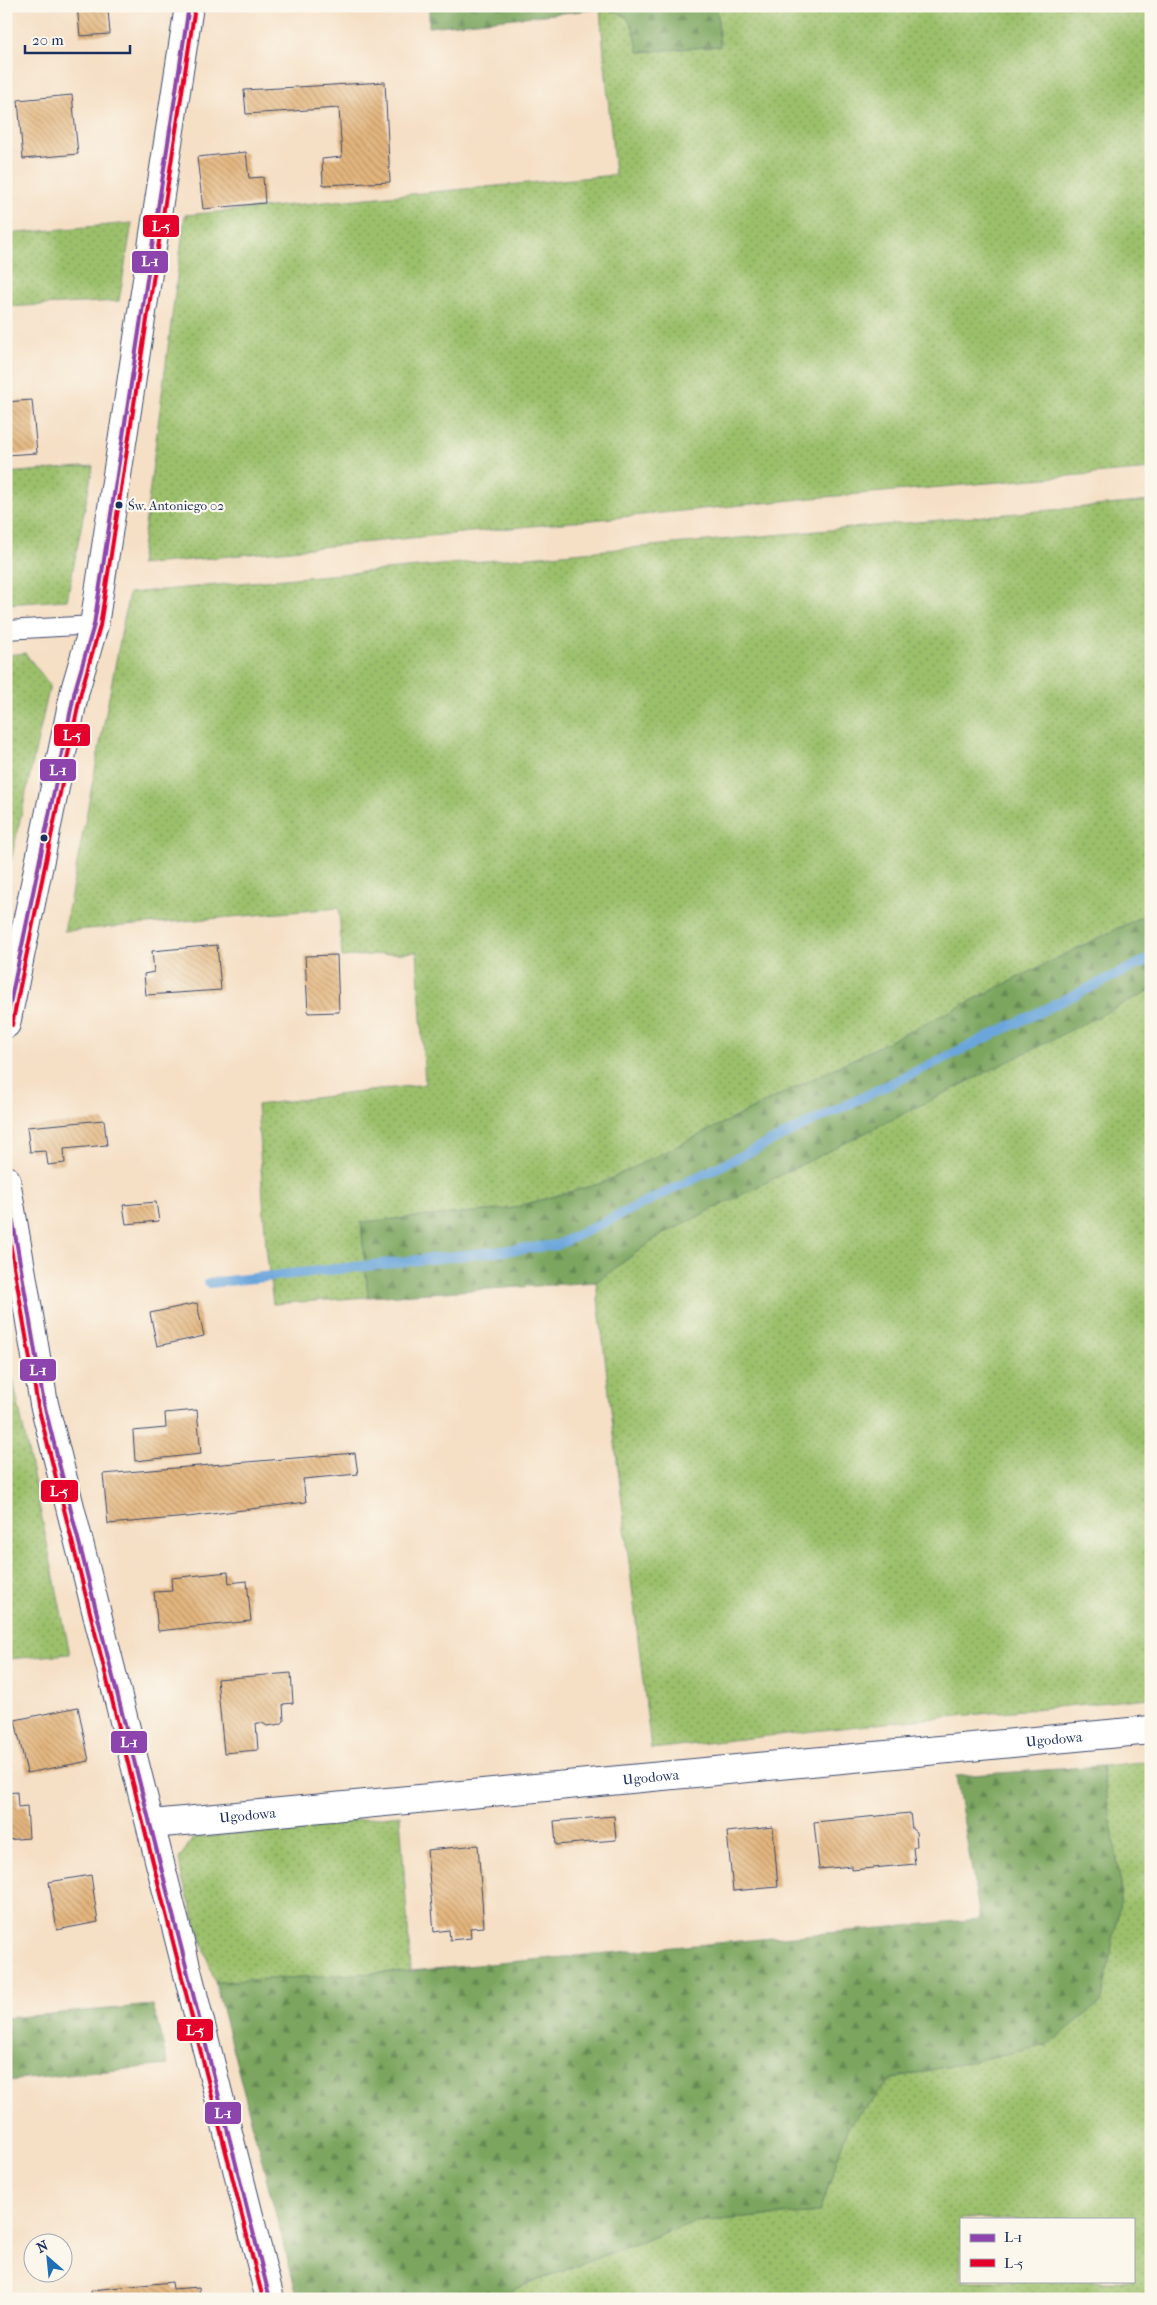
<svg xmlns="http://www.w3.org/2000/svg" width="1157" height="2305" font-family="'IM FELL French Canon',serif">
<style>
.green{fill:url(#green-dots);stroke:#5b7864;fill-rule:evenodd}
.forest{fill:url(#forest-firs);stroke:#4c6a5e}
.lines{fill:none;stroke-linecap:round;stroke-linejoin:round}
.stream{stroke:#6aa6db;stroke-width:10}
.building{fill:url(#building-back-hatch)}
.lane-casing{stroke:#3c496d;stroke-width:20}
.street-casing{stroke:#3c496d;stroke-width:30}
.secondary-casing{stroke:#3c496d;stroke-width:30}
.lane{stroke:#fff;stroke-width:18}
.street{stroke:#fff;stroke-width:28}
.secondary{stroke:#fff;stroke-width:28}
.bus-1-casing{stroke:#fbf7ec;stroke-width:8}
.bus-2-casing{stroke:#fbf7ec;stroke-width:8}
.bus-1{stroke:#8e44ad;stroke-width:4}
.bus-2{stroke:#e4002b;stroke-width:4}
.bus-dot{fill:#1b2f5e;stroke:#fbf7ec;stroke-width:2}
.labels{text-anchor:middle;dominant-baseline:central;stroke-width:4.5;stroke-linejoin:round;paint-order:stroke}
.bus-label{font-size:13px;fill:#1b2f5e;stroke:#fbf7ec;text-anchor:start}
.street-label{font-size:14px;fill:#1b2f5e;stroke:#fbf7ec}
.line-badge{stroke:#fbf7ec;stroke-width:2}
.badge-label{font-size:14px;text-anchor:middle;font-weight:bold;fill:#fff}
</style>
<defs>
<pattern id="green-dots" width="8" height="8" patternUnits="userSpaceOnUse" patternTransform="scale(1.25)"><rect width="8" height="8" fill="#9bc06b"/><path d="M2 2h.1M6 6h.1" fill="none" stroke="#7e9c5b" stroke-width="1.8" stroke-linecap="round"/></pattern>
<pattern id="forest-firs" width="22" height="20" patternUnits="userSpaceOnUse" patternTransform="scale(1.25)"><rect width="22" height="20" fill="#7ca65f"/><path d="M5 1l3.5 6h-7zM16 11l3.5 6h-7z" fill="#658852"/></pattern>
<pattern id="building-back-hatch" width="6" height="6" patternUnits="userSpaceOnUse" patternTransform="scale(1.25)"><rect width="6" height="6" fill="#e4b67e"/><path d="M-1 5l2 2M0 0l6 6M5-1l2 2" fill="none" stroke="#b8946a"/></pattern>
</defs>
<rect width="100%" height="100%" fill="#fbf7ec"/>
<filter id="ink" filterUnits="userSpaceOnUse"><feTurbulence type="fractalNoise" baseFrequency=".02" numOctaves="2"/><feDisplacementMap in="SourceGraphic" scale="10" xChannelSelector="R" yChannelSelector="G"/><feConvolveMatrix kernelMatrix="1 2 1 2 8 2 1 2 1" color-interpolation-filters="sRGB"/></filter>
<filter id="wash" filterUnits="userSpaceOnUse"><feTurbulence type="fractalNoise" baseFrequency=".0096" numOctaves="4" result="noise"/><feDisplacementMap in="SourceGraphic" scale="20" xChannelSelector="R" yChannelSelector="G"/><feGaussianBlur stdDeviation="1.12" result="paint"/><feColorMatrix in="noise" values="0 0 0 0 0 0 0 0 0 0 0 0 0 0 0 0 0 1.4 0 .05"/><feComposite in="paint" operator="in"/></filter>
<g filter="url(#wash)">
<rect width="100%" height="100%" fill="#f5dfc5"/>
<g class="green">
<path d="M717 6H1151V469L813 498 140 565 185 215 615 175 600 9C634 13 632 24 639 52L720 46Z"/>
<path d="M132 223 119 301 6 307V234Z"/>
<path d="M93 466 67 600 6 604V473Z"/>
<path d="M1151 501V912L602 1183 509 1209 361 1222 368 1297 273 1304 266 1247 257 1105 425 1084 417 952 342 957 339 908 64 931 129 593Z"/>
<path d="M25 653 50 685 6 883V655Z"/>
<path d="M1151 989V1698L895 1722 651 1749 596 1282 659 1236Z"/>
<path d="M6 1345 70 1654 6 1659Z"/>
<path d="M1151 1761V2299H488L694 2222 820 2212 848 2126 893 2078 1048 2045 1122 1892 1102 1766ZM961 2219H1133V2281H961Z"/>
<path d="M400 1815 411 1971 215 1982 182 1879 179 1859 193 1838Z"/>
</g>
<g class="forest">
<path d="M429 6H717L720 46 638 52C634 24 631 12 600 9L429 27Z"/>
<path d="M1151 912V990L659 1236 596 1282 368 1297 361 1222 509 1209 602 1183Z"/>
<path d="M1102 1766 1122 1892 1102 2001 1048 2045 893 2078 848 2126 820 2212 694 2222 488 2299H298L215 1982 411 1971 980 1919 956 1776Z"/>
<path d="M153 2005 168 2065 6 2081V2018Z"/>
</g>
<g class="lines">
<path class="stream" d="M209 1283 557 1245 1151 958"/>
</g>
<g id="blocks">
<g class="building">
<path d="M77 6H121V9L108 10 110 34 80 36Z"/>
<path d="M385 82 390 182 323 185 322 159 342 157 339 108 246 114 244 90Z"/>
<path d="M72 95 78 154 23 159 18 100Z"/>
<path d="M246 152 249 178 263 177 265 203 203 209 197 157Z"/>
<path d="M32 400 37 453 6 455V402Z"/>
<path d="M217 945 221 990 146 995 144 974 154 972 152 951Z"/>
<path d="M337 955 339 1012 308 1013 305 956Z"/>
<path d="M104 1120 107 1145 64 1149 65 1163 48 1165 46 1151 30 1152 27 1127Z"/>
<path d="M156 1202 159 1221 126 1224 123 1205Z"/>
<path d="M197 1303 204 1336 157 1346 150 1313Z"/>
<path d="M197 1410 201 1454 135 1461 133 1431 166 1428 165 1413Z"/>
<path d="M355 1453 358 1474 303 1479 306 1502 188 1517 108 1524 103 1474Z"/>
<path d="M228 1572 229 1583 247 1581 251 1621 158 1631 154 1592 172 1591 171 1578Z"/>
<path d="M291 1673 293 1703 283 1704 284 1721 281 1724 267 1726 263 1723H256L258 1750 224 1753 217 1679Z"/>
<path d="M78 1707 89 1761 27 1773 15 1720Z"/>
<path d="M17 1792 18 1807 27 1806 29 1838 6 1840V1793Z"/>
<path d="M910 1813 912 1829 916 1832 917 1846 913 1848 915 1864 852 1870V1866L819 1869 814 1822Z"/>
<path d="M614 1816 616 1840 556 1845 554 1821Z"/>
<path d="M773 1827 778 1887 733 1891 727 1832Z"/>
<path d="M478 1845 484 1927 470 1928 471 1938 450 1940 449 1930 434 1932 427 1850Z"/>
<path d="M91 1875 98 1922 57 1930 49 1882Z"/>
<path d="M172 2282 173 2289 199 2287 200 2299H92L91 2290Z"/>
</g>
</g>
</g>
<g filter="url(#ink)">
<use href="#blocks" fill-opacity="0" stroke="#3c496d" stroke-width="1"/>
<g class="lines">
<g class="lane-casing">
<path id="lane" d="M6 630 94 625"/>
</g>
<g class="street-casing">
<g id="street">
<path id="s1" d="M152 1824 1151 1730"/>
</g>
</g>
<g class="secondary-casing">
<g id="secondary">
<path d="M6 1024 75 690 94 625 189 6"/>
<path d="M6 1180 44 1404 270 2299"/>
</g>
</g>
<use href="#lane" class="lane"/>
<use href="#street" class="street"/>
<use href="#secondary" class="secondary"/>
<g class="bus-1-casing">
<g id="bus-1">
<path d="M6 1023 75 690 94 625 189 6"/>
<path d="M6 1181 44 1404 270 2299"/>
</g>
</g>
<g class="bus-2-casing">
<g id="bus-2">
<path d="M12 1025 81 692 100 626 195 7"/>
<path d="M6 1219 38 1406 263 2299"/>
</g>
</g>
<use href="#bus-1" class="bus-1"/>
<use href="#bus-2" class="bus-2"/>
</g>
</g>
<g class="bus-dot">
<circle cx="119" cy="505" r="4.5"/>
<circle cx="44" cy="838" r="4.5"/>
</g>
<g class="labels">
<g class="bus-label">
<text x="128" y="505">Św. Antoniego 02</text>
</g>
<g class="street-label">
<text stroke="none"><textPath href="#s1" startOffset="906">Ugodowa</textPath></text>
<text stroke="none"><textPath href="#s1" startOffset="501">Ugodowa</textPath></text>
<text stroke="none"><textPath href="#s1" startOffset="96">Ugodowa</textPath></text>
</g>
</g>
<g class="line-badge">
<rect x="142" y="214" width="38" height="24" rx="5" fill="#e4002b"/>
<rect x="131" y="250" width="38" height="24" rx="5" fill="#8e44ad"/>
<rect x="53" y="723" width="38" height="24" rx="5" fill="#e4002b"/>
<rect x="39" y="758" width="38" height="24" rx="5" fill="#8e44ad"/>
<rect x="19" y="1358" width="38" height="24" rx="5" fill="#8e44ad"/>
<rect x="40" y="1479" width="39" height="24" rx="5" fill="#e4002b"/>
<rect x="110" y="1730" width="38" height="24" rx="5" fill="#8e44ad"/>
<rect x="176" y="2018" width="38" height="24" rx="5" fill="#e4002b"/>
<rect x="204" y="2101" width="38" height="24" rx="5" fill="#8e44ad"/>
</g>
<g class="badge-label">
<text x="161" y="231">L-5</text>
<text x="150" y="266">L-1</text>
<text x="72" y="740">L-5</text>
<text x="58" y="775">L-1</text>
<text x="38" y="1375">L-1</text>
<text x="59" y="1496">L-5</text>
<text x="129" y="1747">L-1</text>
<text x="195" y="2035">L-5</text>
<text x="223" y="2118">L-1</text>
</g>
<rect width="1157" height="2305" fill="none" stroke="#fbf7ec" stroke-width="25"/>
<rect x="960" y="2218" width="175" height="65" fill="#fbf7ec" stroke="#a1a7b3"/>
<rect x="970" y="2234" width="25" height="8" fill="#8e44ad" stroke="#a1a7b3"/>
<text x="1004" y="2242" font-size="15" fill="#1b2f5e">L-1</text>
<rect x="970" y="2259" width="25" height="8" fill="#e4002b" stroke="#a1a7b3"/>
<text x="1004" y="2268" font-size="15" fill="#1b2f5e">L-5</text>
<g transform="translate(48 2258) rotate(333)"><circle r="24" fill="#fbf7ec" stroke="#a1a7b3"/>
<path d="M0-4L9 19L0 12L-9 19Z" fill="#1f6fb2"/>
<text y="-8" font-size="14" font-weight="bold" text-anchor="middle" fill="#1b2f5e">N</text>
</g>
<path d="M25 45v8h105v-8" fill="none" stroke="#1b2f5e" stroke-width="2.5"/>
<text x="32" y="45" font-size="15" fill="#1b2f5e" stroke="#fbf7ec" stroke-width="4" paint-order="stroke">20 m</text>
</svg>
